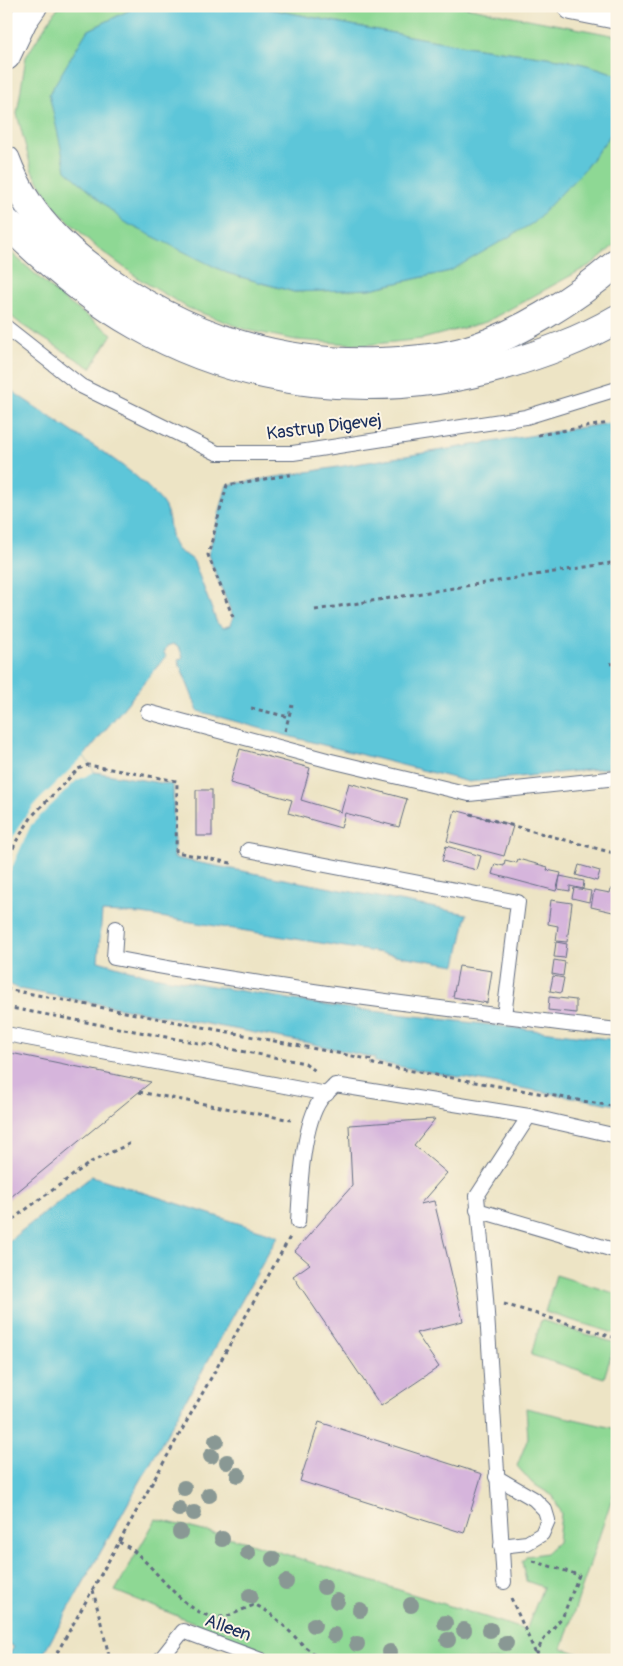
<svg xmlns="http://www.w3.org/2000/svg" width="623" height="1666" font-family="Pangolin,sans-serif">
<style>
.green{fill:#8ed894;stroke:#548479}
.water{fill:#5dc6d9;stroke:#3c7a9c}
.pier{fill:#ede4c5}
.building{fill:#d6b5dc}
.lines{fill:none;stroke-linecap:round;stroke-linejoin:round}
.lane-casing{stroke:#646e82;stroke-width:16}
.highway-casing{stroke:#646e82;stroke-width:30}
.path{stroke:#646e82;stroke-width:3;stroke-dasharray:4 4;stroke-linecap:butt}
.lane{stroke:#fff;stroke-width:14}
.highway{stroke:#fff;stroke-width:28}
.tree{fill:#899894}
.labels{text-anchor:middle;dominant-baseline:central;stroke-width:4;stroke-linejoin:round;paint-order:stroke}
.street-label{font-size:18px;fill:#1b2f5e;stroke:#fcf5e5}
</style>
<rect width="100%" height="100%" fill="#fcf5e5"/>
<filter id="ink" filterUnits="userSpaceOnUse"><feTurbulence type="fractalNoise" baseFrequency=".02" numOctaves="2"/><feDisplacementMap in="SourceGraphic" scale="10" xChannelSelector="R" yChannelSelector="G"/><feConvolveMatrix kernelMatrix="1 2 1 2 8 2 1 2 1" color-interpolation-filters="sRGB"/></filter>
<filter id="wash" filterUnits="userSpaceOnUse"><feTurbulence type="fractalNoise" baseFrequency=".0096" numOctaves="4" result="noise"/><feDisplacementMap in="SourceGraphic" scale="20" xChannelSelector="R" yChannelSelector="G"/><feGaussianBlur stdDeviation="1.12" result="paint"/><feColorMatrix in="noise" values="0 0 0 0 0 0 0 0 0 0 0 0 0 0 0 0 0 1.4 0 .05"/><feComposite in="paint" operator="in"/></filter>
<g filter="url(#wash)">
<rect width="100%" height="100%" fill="#ede4c5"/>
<g class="green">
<path d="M61 6H138L87 31 227 273 294 292 370 289 450 271 583 171 617 126V243L592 264 486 322 422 339 366 345 296 340 247 330 188 308 141 280 95 246 57 210 32 171 17 114 26 57 55 11Z"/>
<path d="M239 6H460L617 36V75C571 56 520 55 472 47 404 36 337 22 270 9Z"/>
<path d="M6 248 62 298 112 334 91 368 22 325 6 312Z"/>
<path d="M556 1275 617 1294V1334L545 1312Z"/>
<path d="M541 1320 615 1343 604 1378 531 1355Z"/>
<path d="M526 1408 617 1429V1483L562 1648 596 1660H288L115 1591 156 1519 247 1542 526 1630 543 1587 526 1581 522 1562 527 1556 546 1553 558 1542 561 1514 553 1496 532 1483 517 1466 528 1438Z"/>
</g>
<g class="water">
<path d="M138 6H239L270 9C337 22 404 36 472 47 520 55 571 56 617 75V126L583 171 533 223 450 271 370 289 294 292 227 273 124 222 66 170 49 94 87 31Z"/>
<path d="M6 387C32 405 58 422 83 439 111 457 140 476 161 501 173 515 167 536 176 548 181 555 190 555 194 562L217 623 223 628 231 625 233 617 208 555 227 485 609 423 615 468H617V767L469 782 284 735 198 711 178 660 183 657 179 647 173 644 167 646 164 653 166 656 84 756 94 772 173 785 174 858 467 914 456 965 142 914 102 912 98 961 147 975 330 1006 617 1040V1105L374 1062 375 1058 304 1042 19 989 6 983Z"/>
<path d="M92 1176 278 1236 40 1660H16L8 1656 14 1647 6 1642V1243Z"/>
</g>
<path class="pier" d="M84 756 94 772 76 781 31 825 6 881V850L20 824 37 802Z"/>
<g id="blocks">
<g class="building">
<path d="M240 749 310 768 301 800 341 812 349 783 407 799 399 827 345 813 341 828 288 813 292 800 230 783Z"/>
<rect x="196" y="790" width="16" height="46"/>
<path d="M455 810 513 826 504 856 447 841Z"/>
<path d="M446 846 481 856 477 870 442 861Z"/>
<path d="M518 859 548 867 547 870 561 873 556 891 492 874 495 864 504 866 505 860 517 863Z"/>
<path d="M579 865 600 871 597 881 576 875Z"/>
<path d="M560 876 584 881 583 889 570 886V891L558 889Z"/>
<path d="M574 888 591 891 589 902 572 898Z"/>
<path d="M611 889 617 890V913L591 907 594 890 610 893Z"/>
<path d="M551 900 572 903 567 942 556 941 558 926 548 924Z"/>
<path d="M556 942 567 944 565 958 554 957Z"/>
<path d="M554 960 565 962 563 976 552 974Z"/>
<path d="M459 966 492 971 487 1003 453 997Z"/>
<path d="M553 976 564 978 561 993 550 991Z"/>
<path d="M549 997 576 1000V1013L548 1010Z"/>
<path d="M6 1052 151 1082 6 1201Z"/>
<path d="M435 1119 414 1145 447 1173 420 1204 434 1201 463 1321 416 1333 439 1367 381 1406 293 1276 310 1264 295 1251 352 1186 349 1125Z"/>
<path d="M319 1422 482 1474 464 1533 300 1481Z"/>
</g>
</g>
</g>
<g filter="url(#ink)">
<use href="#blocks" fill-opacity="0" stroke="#646e82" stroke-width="1"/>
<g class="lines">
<g class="lane-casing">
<g id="lane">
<path d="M6 327 81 386 217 453H293L526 417 617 389"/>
<path d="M148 712 327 760 469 794 617 778"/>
<path d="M248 850 518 902 504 1016"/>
<path d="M116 928 114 958C280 990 449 1009 617 1030"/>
<path d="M6 1034 327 1094"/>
<path d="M477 1210 617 1251"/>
<path d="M298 1222C300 1190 302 1125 321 1099 325 1094 331 1090 335 1085L529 1116 617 1136"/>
<path d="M496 1477 534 1499 545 1510 548 1520 542 1534 527 1543 501 1546"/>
<path d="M504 1582 486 1298 477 1196 529 1116"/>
<path d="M160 1660 183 1631 261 1660"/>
</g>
</g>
<g class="highway-casing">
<g id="highway">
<path d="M572 6 617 15"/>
<path d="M6 56 23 20 33 6"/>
<path d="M6 160C26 214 63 249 109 281 191 337 279 366 379 362 406 361 434 359 461 352 516 337 574 300 617 263"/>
<path d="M6 222C45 261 88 298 136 325 247 388 380 401 502 366 541 354 582 340 617 319"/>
</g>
</g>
<g class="path">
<path d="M538 435 609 423"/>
<path d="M315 610 617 562"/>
<path d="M233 617 208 555 227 485 295 474"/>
<path d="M610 664 617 663"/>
<path d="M251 708 289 717"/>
<path d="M285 731 292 705"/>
<path d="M470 814 617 854"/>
<path d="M6 863 17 840 33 815 78 769 88 765 177 781 176 852 231 863 234 860"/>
<path d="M6 989 373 1060V1064L617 1107"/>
<path d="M6 1007 305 1063 317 1072"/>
<path d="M139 1092 291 1120"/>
<path d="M6 1224 91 1162 133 1142"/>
<path d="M504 1304 616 1338"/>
<path d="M119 1542C124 1545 131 1548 135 1552 156 1569 187 1616 216 1617 231 1618 242 1608 256 1605 283 1618 297 1645 323 1660"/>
<path d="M533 1561 579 1575 563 1616 541 1643 537 1654 540 1660"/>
<path d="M93 1590 110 1660"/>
<path d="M511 1598 536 1654"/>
<path d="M53 1660 290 1237"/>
</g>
<use href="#lane" class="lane"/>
<use href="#highway" class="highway"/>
</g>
<g class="tree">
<circle cx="216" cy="1441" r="8"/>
<circle cx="211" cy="1456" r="8"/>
<circle cx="227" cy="1462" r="8"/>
<circle cx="238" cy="1475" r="8"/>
<circle cx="184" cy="1488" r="8"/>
<circle cx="209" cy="1495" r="8"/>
<circle cx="179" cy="1509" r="8"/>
<circle cx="194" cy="1513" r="8"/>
<circle cx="180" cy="1532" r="8"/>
<circle cx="222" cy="1539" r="8"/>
<circle cx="248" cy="1553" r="8"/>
<circle cx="273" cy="1559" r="8"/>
<circle cx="286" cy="1582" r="8"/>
<circle cx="324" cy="1587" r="8"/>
<circle cx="250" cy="1596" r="8"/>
<circle cx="337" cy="1601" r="8"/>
<circle cx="411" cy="1605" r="8"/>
<circle cx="360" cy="1610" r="8"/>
<circle cx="445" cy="1623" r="8"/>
<circle cx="314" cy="1625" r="8"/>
<circle cx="464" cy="1630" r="8"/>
<circle cx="490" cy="1630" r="8"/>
<circle cx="334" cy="1635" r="8"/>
<circle cx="448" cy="1640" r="8"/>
<circle cx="506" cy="1643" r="8"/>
<circle cx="357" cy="1644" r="8"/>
<circle cx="390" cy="1652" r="8"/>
</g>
</g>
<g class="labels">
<g class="street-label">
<text transform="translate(324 427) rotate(-7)">Kastrup Digevej</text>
<text transform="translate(228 1628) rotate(20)">Alleen</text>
</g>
</g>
<rect width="623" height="1666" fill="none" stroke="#fcf5e5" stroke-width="25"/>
</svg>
